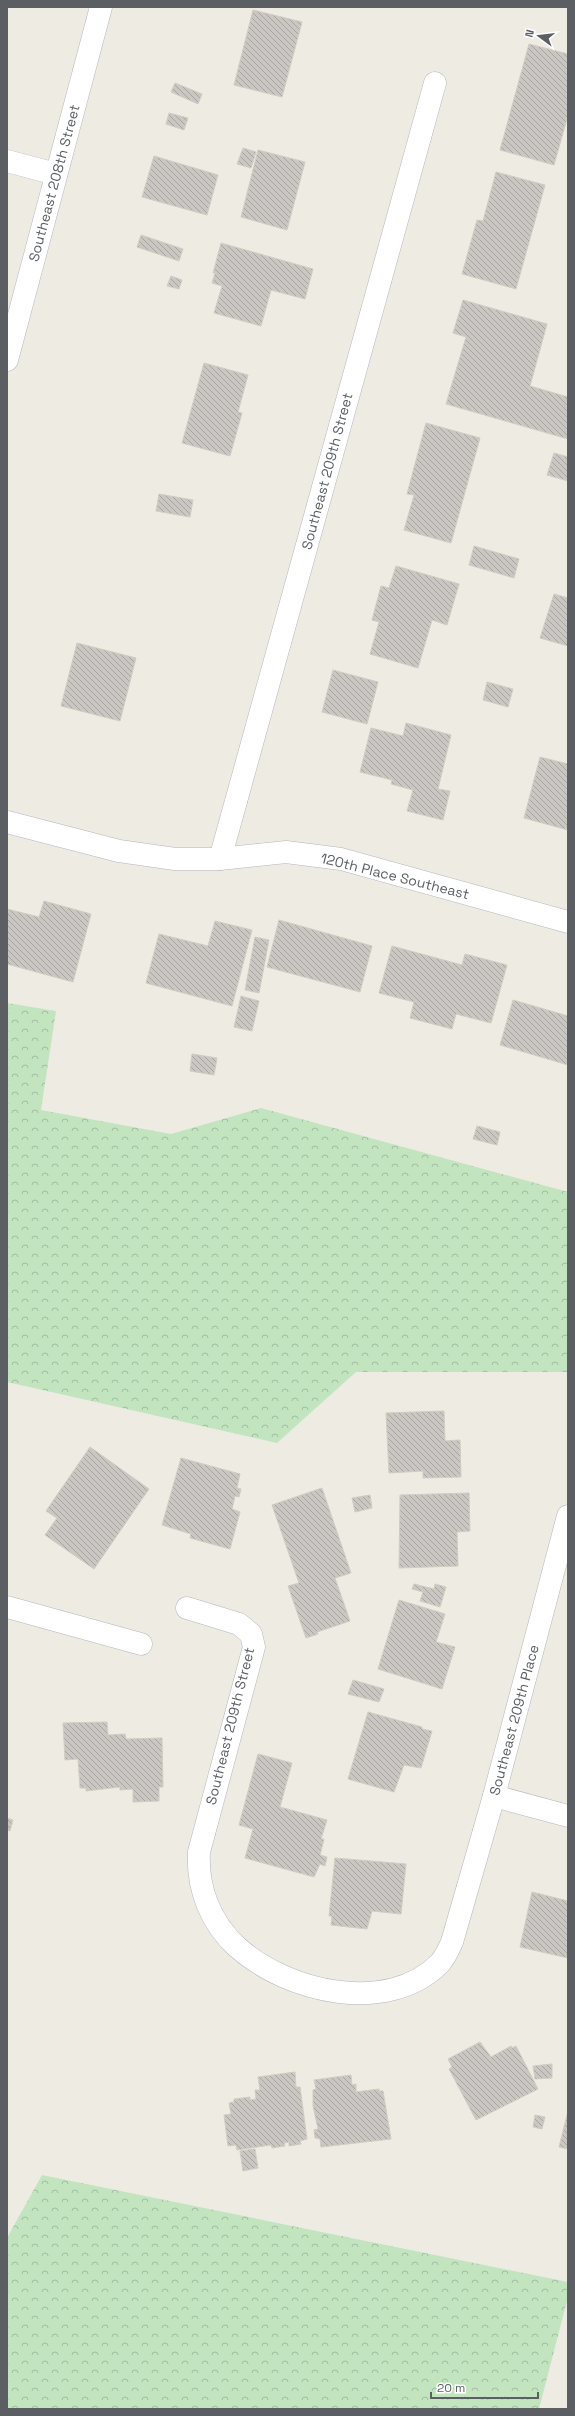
<svg xmlns="http://www.w3.org/2000/svg" width="575" height="2416" font-family="'Space Grotesk',sans-serif">
<style>
.forest{fill:url(#forest-crowns)}
.building{fill:url(#building-back-hatch);stroke:#d2ccc1}
.lines{fill:none;stroke-linecap:round;stroke-linejoin:round}
.street-casing{stroke:#b4b6ba;stroke-width:23}
.secondary-casing{stroke:#b4b8bd;stroke-width:23}
.street{stroke:#fff;stroke-width:22}
.secondary{stroke:#fff;stroke-width:22}
.labels{text-anchor:middle;dominant-baseline:central;stroke-width:4;stroke-linejoin:round;paint-order:stroke}
.street-label{font-size:14px;fill:#5b5f63;stroke:#fff}
</style>
<defs>
<pattern id="forest-crowns" width="20" height="18" patternUnits="userSpaceOnUse"><rect width="20" height="18" fill="#c2e5c0"/><path d="M2 6a3 3 0 1 1 6 0M12 15a3 3 0 1 1 6 0" fill="none" stroke="#a1bda0"/></pattern>
<pattern id="building-back-hatch" width="6" height="6" patternUnits="userSpaceOnUse"><rect width="6" height="6" fill="#cac7c2"/><path d="M-1 5l2 2M0 0l6 6M5-1l2 2" fill="none" stroke="#a7a5a1"/></pattern>
</defs>
<rect width="100%" height="100%" fill="#eeebe3"/>
<g class="forest">
<path d="M7 1003 56 1011 41 1110 171 1134 261 1108 568 1192V1372H356L277 1443 7 1382Z"/>
<path d="M42 2175 568 2282V2297L539 2409H7V2238Z"/>
</g>
<g class="building">
<path d="M253 10 302 22 282 97 234 85Z"/>
<path d="M529 44 568 54V115L554 165 500 150Z"/>
<path d="M175 83 202 94 198 104 171 92Z"/>
<path d="M169 113 188 118 184 130 166 124Z"/>
<path d="M243 148 256 152 251 168 237 164Z"/>
<path d="M258 150 305 162 287 230 241 217Z"/>
<path d="M154 156 218 175 207 215 142 197Z"/>
<path d="M496 172 545 185 516 289 462 274 477 220 483 221Z"/>
<path d="M141 235 183 249 179 261 137 247Z"/>
<path d="M221 243 313 269 305 299 271 290 261 326 214 313 222 286 212 283 215 273H213Z"/>
<path d="M171 276 182 280 179 289 167 286Z"/>
<path d="M463 300 547 324 530 386 568 397V439L446 404 466 337 453 333Z"/>
<path d="M204 363 248 375 238 412 242 413 230 456 182 443Z"/>
<path d="M426 423 480 438 451 543 404 530 414 495 407 494Z"/>
<path d="M554 453 568 457V481L547 475Z"/>
<path d="M159 494 193 500 190 517 156 511Z"/>
<path d="M474 546 519 559 514 578 469 565Z"/>
<path d="M396 566 459 584 447 625 432 620 418 668 370 654 379 622 372 620 381 586 389 588Z"/>
<path d="M554 594 568 598V646L540 638Z"/>
<path d="M77 643 136 658 120 721 61 706Z"/>
<path d="M333 670 378 682 367 724 322 712Z"/>
<path d="M487 682 513 689 508 707 483 700Z"/>
<path d="M406 723 451 735 438 789 450 791 443 820 407 811 413 790 391 784 392 780 360 772 371 728 403 736Z"/>
<path d="M540 757 568 764V830L524 818Z"/>
<path d="M44 901 91 914 73 982 7 964V909L39 917Z"/>
<path d="M279 920 372 946 360 992 267 967Z"/>
<path d="M215 921 252 930 232 1006 146 983 159 934 208 946Z"/>
<path d="M255 937 269 940 259 993 245 990Z"/>
<path d="M392 946 462 965 465 954 507 965 491 1023 456 1014 452 1029 410 1018 414 1002 379 993Z"/>
<path d="M241 996 259 1001 252 1031 234 1027Z"/>
<path d="M513 1000 568 1016V1065L500 1045Z"/>
<path d="M192 1054 217 1058 214 1075 190 1071Z"/>
<path d="M477 1126 500 1132 497 1145 473 1139Z"/>
<path d="M444 1411 445 1441 460 1440 461 1477 423 1478V1471L389 1473 386 1413Z"/>
<path d="M90 1447 149 1489 94 1569 45 1535 57 1518 46 1511Z"/>
<path d="M181 1458 240 1474 237 1488 241 1489 239 1497 235 1496 232 1509 240 1512 230 1549 190 1538 191 1534 162 1525Z"/>
<path d="M322 1488 351 1573 335 1578 350 1621 317 1632 318 1634 306 1638 288 1586 299 1583 272 1505Z"/>
<path d="M469 1493 470 1531 457 1532 458 1566 399 1568 400 1495Z"/>
<path d="M370 1495 372 1508 355 1512 352 1498Z"/>
<path d="M414 1584 434 1589 435 1584 446 1587 440 1607 420 1601 423 1592 412 1589Z"/>
<path d="M399 1600 445 1614 436 1642 455 1647 442 1689 378 1669Z"/>
<path d="M353 1680 384 1689 379 1702 348 1694Z"/>
<path d="M368 1712 422 1727V1729L432 1731 421 1768 404 1765 394 1792 348 1779Z"/>
<path d="M107 1722 108 1735 125 1734 126 1739 162 1738 163 1787H159V1801L133 1802V1789L120 1790V1787L86 1791V1788H80L78 1759 65 1760 63 1723Z"/>
<path d="M258 1754 292 1763 280 1807 327 1820 321 1839H324L320 1855 327 1857 325 1866 320 1864 314 1877 245 1858 253 1829 239 1825Z"/>
<path d="M7 1818 13 1820 10 1831 7 1830Z"/>
<path d="M335 1858 406 1864 401 1914 372 1911 367 1929 331 1925 332 1916H329Z"/>
<path d="M532 1892 568 1901V1958L520 1947Z"/>
<path d="M480 2042 491 2057 511 2046 512 2048 516 2046 538 2089 476 2120 449 2069 452 2067 448 2059Z"/>
<path d="M552 2064V2078L535 2079 533 2066Z"/>
<path d="M295 2072 296 2087H300L307 2139 300 2141 301 2144 289 2146V2142L284 2143 285 2146 272 2148 271 2145 237 2150 236 2145 228 2146 224 2115 231 2114 229 2103 234 2102V2099L250 2097V2100L256 2099 255 2090H260L258 2077Z"/>
<path d="M351 2075 352 2085 356 2084V2092L379 2089V2091H383L391 2139 321 2147 320 2139 315 2138 314 2130 318 2129 313 2106V2090L316 2089 314 2080Z"/>
<path d="M568 2111V2149L559 2147Z"/>
<path d="M535 2115 545 2117 542 2129 533 2127Z"/>
<path d="M255 2149 258 2168 243 2171 240 2151Z"/>
</g>
<g class="lines">
<g class="street-casing">
<g id="street">
<path d="M7 161 56 174"/>
<path d="M7 822 119 851 175 859H220L286 852 341 859 568 922"/>
<path d="M220 859 435 83"/>
<path d="M7 1607 141 1644"/>
<path d="M187 1608 239 1624 251 1634 254 1647 199 1852C197 1888 210 1922 237 1947 287 1992 388 2016 440 1963 445 1957 449 1949 452 1942L494 1796 568 1516"/>
<path d="M494 1796 568 1816"/>
</g>
</g>
<g class="secondary-casing">
<path id="secondary" d="M7 360 101 7"/>
</g>
<use href="#street" class="street"/>
<use href="#secondary" class="secondary"/>
</g>
<g class="labels">
<g class="street-label">
<text transform="translate(54 183) rotate(-75)">Southeast 208th Street</text>
<text transform="translate(327 471) rotate(-75)">Southeast 209th Street</text>
<text transform="translate(395 876) rotate(14)">120th Place Southeast</text>
<text transform="translate(514 1720) rotate(-75)">Southeast 209th Place</text>
<text transform="translate(230 1726) rotate(-76)">Southeast 209th Street</text>
</g>
</g>
<rect width="575" height="2416" fill="none" stroke="#5b5f63" stroke-width="16"/>
<g transform="translate(539 36) rotate(285)" stroke="#ffffff" stroke-width="3" paint-order="stroke">
<path d="M0-3L7 15L0 10L-7 15Z" fill="#5b5f63"/>
<text y="-6" font-size="11" font-weight="bold" text-anchor="middle" fill="#5b5f63">N</text>
</g>
<path d="M431 2392v6h107v-6" fill="none" stroke="#5b5f63" stroke-width="2"/>
<text x="437" y="2392" font-size="12" fill="#5b5f63" stroke="#ffffff" stroke-width="3" paint-order="stroke">20 m</text>
</svg>
